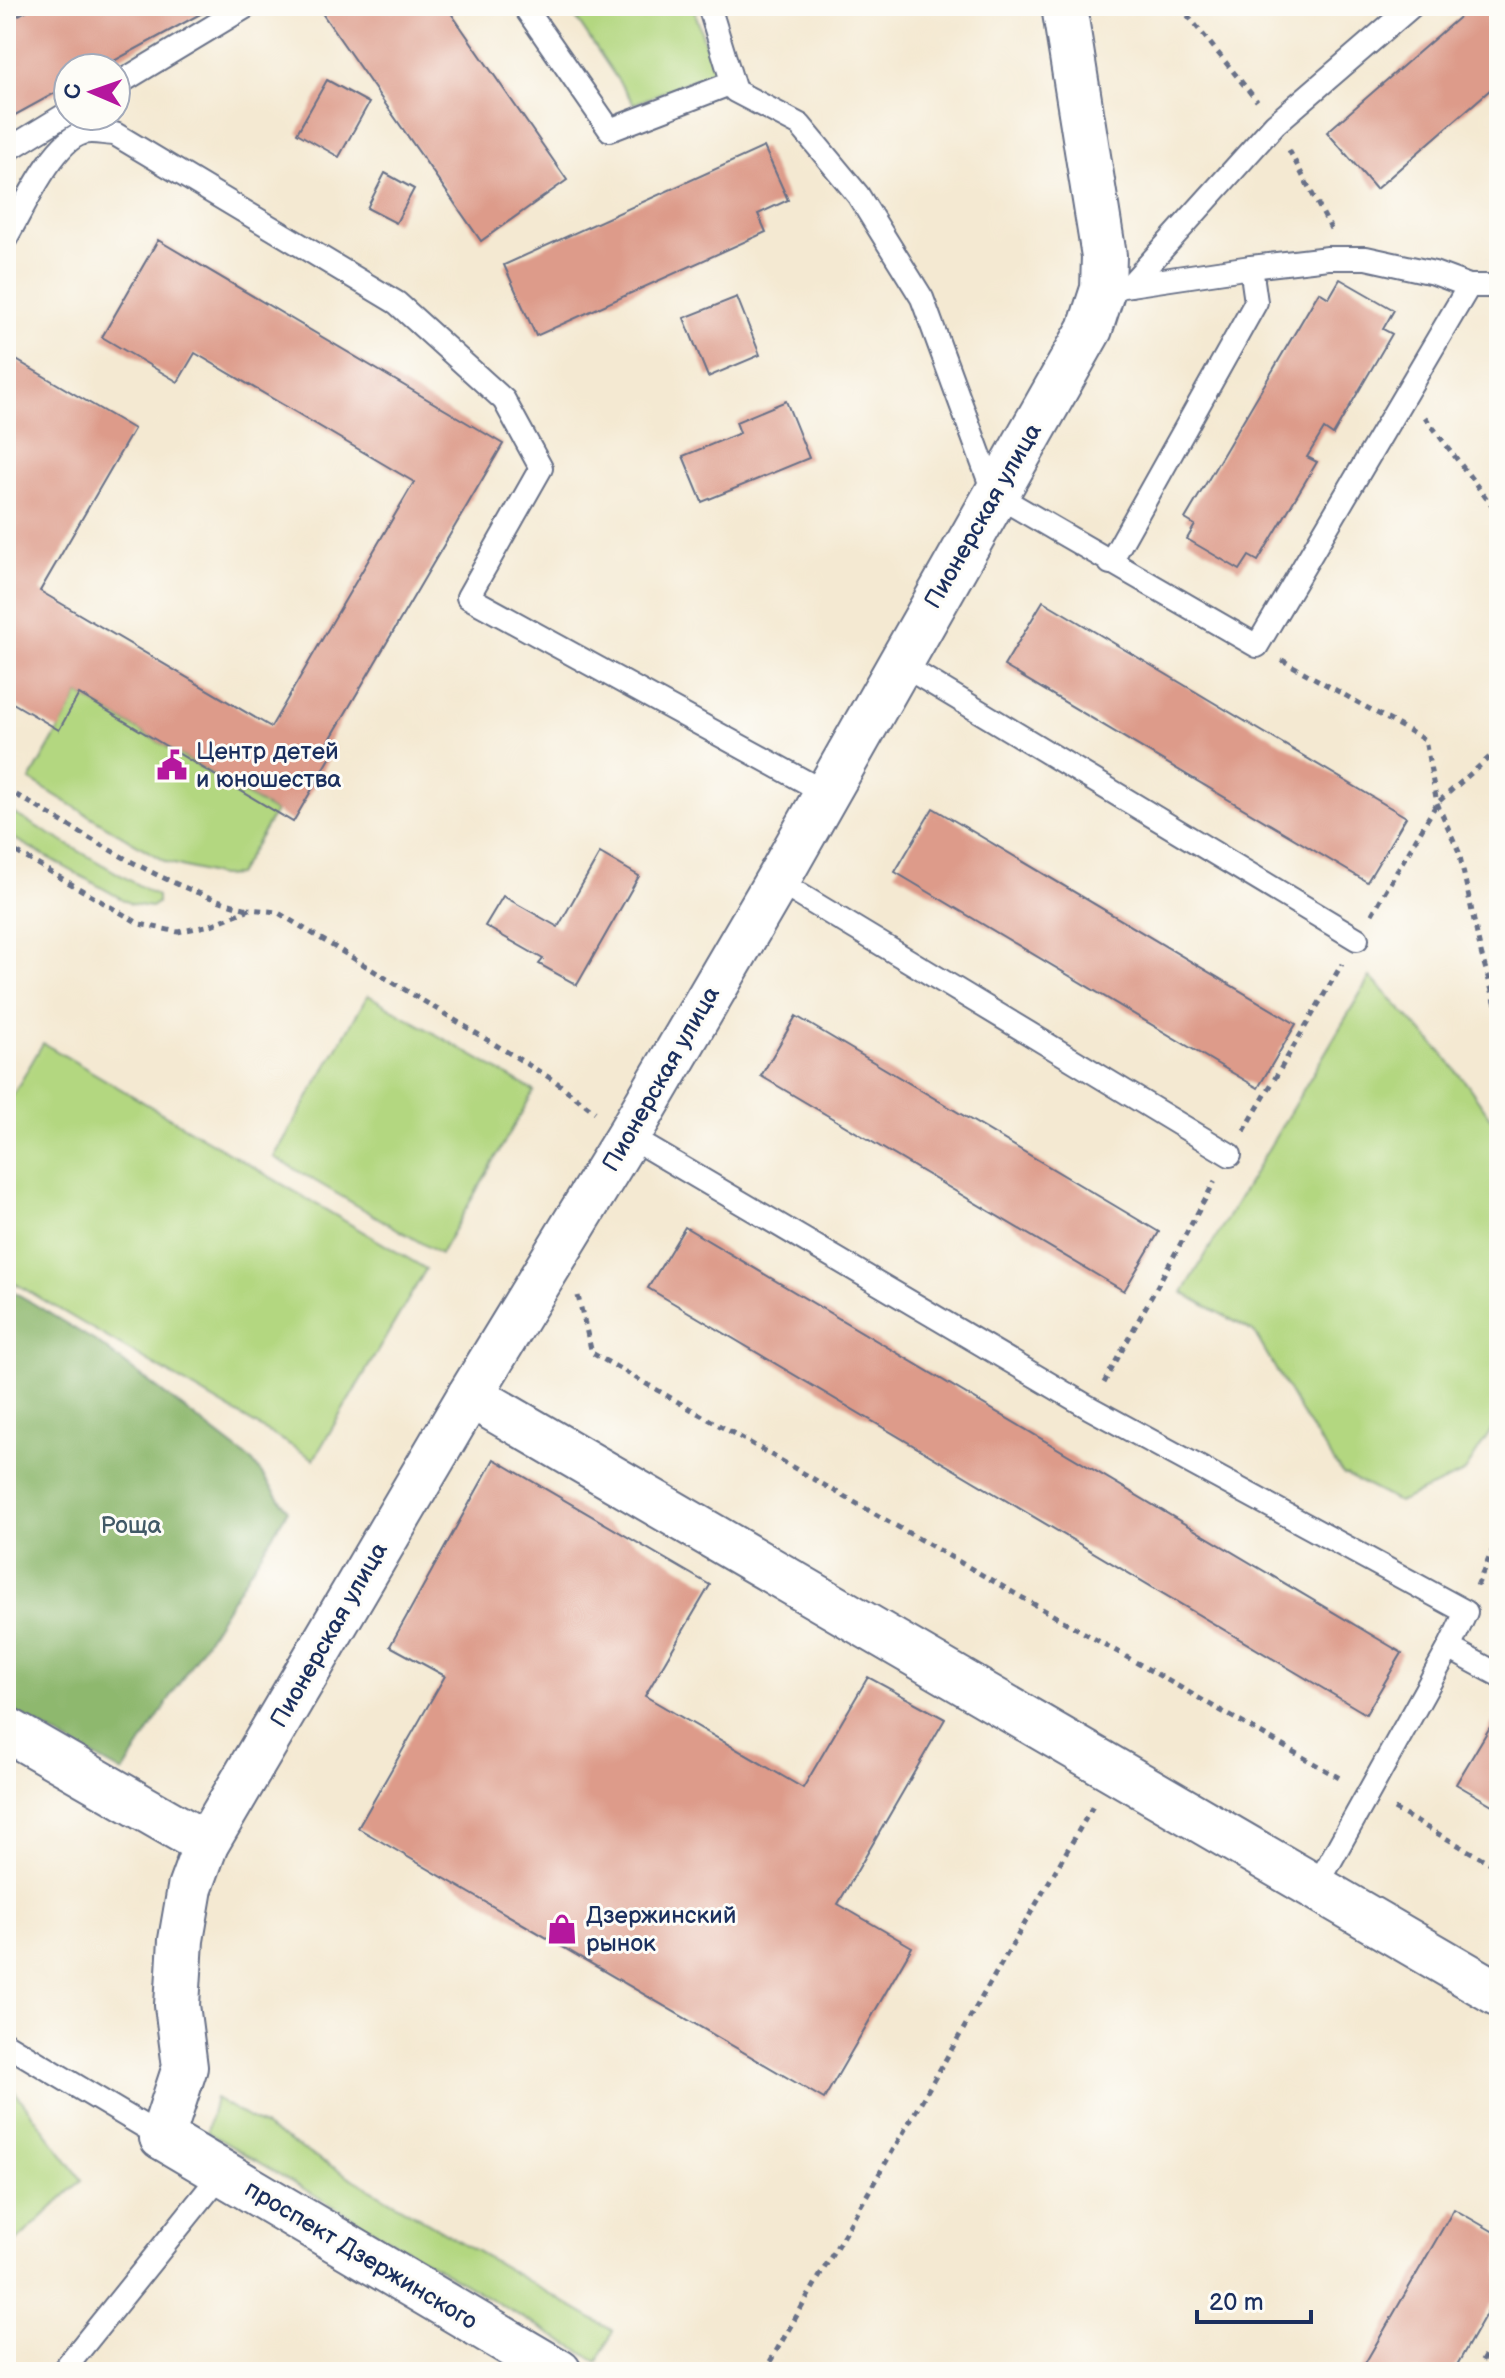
<svg xmlns="http://www.w3.org/2000/svg" width="1505" height="2378" font-family="'Balsamiq Sans',sans-serif">
<style>
.green{fill:#b3d780;stroke:#67836f;stroke-width:2}
.forest{fill:#8eb86e;stroke:#547466;stroke-width:2}
.building{fill:#dd9b8a}
.lines{fill:none;stroke-linecap:round;stroke-linejoin:round}
.service-casing{stroke:#677087;stroke-width:26}
.minor-casing{stroke:#677087;stroke-width:48}
.tertiary-casing{stroke:#677087;stroke-width:48}
.path{stroke:#677087;stroke-width:5;stroke-dasharray:6 6;stroke-linecap:butt}
.service{stroke:#fff;stroke-width:22}
.minor{stroke:#fff;stroke-width:44}
.tertiary{stroke:#fff;stroke-width:44}
.labels{text-anchor:middle;dominant-baseline:central;stroke-width:6;stroke-linejoin:round;paint-order:stroke}
.street-label{font-size:24px;fill:#1b2f5e;stroke:#fdfcf7}
.poi-label{font-size:24px;fill:#1b2f5e;stroke:#fdfcf7;text-anchor:start}
.park-label{font-size:24px;fill:#415966;stroke:#fdfcf7}
</style>
<rect width="100%" height="100%" fill="#fdfcf7"/>
<filter id="ink" filterUnits="userSpaceOnUse"><feTurbulence type="fractalNoise" baseFrequency=".0125" numOctaves="2"/><feDisplacementMap in="SourceGraphic" scale="16" xChannelSelector="R" yChannelSelector="G"/><feConvolveMatrix kernelMatrix="1 2 1 2 8 2 1 2 1" color-interpolation-filters="sRGB"/></filter>
<filter id="wash" filterUnits="userSpaceOnUse"><feTurbulence type="fractalNoise" baseFrequency=".006" numOctaves="4" result="noise"/><feDisplacementMap in="SourceGraphic" scale="32" xChannelSelector="R" yChannelSelector="G"/><feGaussianBlur stdDeviation="1.8" result="paint"/><feColorMatrix in="noise" values="0 0 0 0 0 0 0 0 0 0 0 0 0 0 0 0 0 1.4 0 .05"/><feComposite in="paint" operator="in"/></filter>
<g filter="url(#wash)">
<rect width="100%" height="100%" fill="#f4e9d2"/>
<g class="green">
<path d="M587 6H693L714 71 634 104 574 15Z"/>
<path d="M79 694 275 812 237 875 220 876 166 862 30 780Z"/>
<path d="M6 809 157 896V903L151 907 131 904 6 834Z"/>
<path d="M1370 977 1442 1053 1467 1084 1499 1130V1418L1464 1473 1398 1502 1342 1473 1306 1421 1254 1332 1183 1293Z"/>
<path d="M368 995 534 1091 440 1254 274 1157Z"/>
<path d="M43 1043 426 1269 314 1459 6 1278V1107Z"/>
<path d="M6 2088 13 2089 82 2180 6 2251Z"/>
<path d="M215 2098 613 2331 598 2362 207 2132Z"/>
</g>
<path class="forest" d="M6 1287 98 1343 253 1462 288 1510 123 1773 6 1707Z"/>
<g id="blocks">
<g class="building">
<path d="M35 6H215L101 68H68V86L6 120V22Z"/>
<path d="M317 6H446L567 180 481 241Z"/>
<path d="M1472 6H1499V82L1376 189 1327 132Z"/>
<path d="M327 80 369 103 339 157 297 133Z"/>
<path d="M764 147 788 200 758 214 766 232 536 336 504 265Z"/>
<path d="M385 173 414 189 396 223 367 208Z"/>
<path d="M158 240 503 444 328 743 336 748 293 822 79 694 59 730 6 699V354L134 429 40 591 271 727 414 482 195 353 178 382 102 337Z"/>
<path d="M1340 279 1394 310 1383 329 1392 334 1333 435 1324 429 1307 457 1317 462 1258 561 1249 556 1240 570 1187 539 1195 525 1185 519 1319 292 1329 298Z"/>
<path d="M737 297 760 355 708 377 684 318Z"/>
<path d="M786 401 809 458 702 502 683 456 740 433 736 422Z"/>
<path d="M1043 601 1406 817 1367 882 1004 666Z"/>
<path d="M933 808 1296 1024 1258 1088 895 872Z"/>
<path d="M600 853 639 876 577 985 539 964 543 959 485 926 503 896 558 927Z"/>
<path d="M796 1016 1159 1232 1124 1291 761 1076Z"/>
<path d="M685 1227 1402 1653 1366 1714 648 1288Z"/>
<path d="M494 1459 710 1585 645 1696 803 1788 868 1677 945 1719 838 1904 912 1947 824 2099 358 1828 445 1676 390 1646Z"/>
<path d="M1499 1712V1809L1456 1784Z"/>
<path d="M1454 2209 1499 2235V2291L1453 2372H1360Z"/>
</g>
</g>
</g>
<g filter="url(#ink)">
<use href="#blocks" fill-opacity="0" stroke="#677087" stroke-width="2"/>
<g class="lines">
<g class="service-casing">
<g id="service">
<path d="M524 6 610 130 732 83"/>
<path d="M709 6 735 91 800 125 858 195 922 298 994 494 1257 646 1469 286"/>
<path d="M116 85 247 6"/>
<path d="M6 151 68 113"/>
<path d="M6 238C22 211 53 141 83 133 92 130 105 134 115 134L397 303 504 400 541 468 468 597 826 793"/>
<path d="M1130 285 1275 124 1412 6"/>
<path d="M1103 289 1251 267 1328 258H1366L1434 273 1469 286H1499"/>
<path d="M1110 563 1256 302 1251 267"/>
<path d="M899 663 1357 939"/>
<path d="M777 881 1230 1155"/>
<path d="M628 1136 1090 1408 1466 1612 1449 1648 1315 1889"/>
<path d="M1449 1648 1499 1675"/>
<path d="M6 2044 162 2137"/>
<path d="M62 2372 222 2173"/>
</g>
</g>
<g class="minor-casing">
<g id="minor">
<path d="M470 1395 1499 1994"/>
<path d="M6 1729 206 1844"/>
<path d="M162 2137 185 2067 177 2005 181 1940 190 1888 206 1844 470 1395 628 1136 777 881 1090 329 1103 289 1104 256 1064 6"/>
</g>
</g>
<g class="tertiary-casing">
<path id="tertiary" d="M162 2137 559 2372"/>
</g>
<g class="path">
<path d="M1180 6 1257 101"/>
<path d="M1289 150 1331 229"/>
<path d="M1425 417 1499 515"/>
<path d="M1282 660 1425 740 1437 803 1459 852 1481 953 1499 1015"/>
<path d="M6 789C84 833 160 887 248 909"/>
<path d="M6 846 140 924 178 932 211 925 250 909 277 912 555 1081 595 1112"/>
<path d="M1372 914 1437 803 1499 749"/>
<path d="M1244 1131 1342 964"/>
<path d="M578 1296 592 1353 1343 1780"/>
<path d="M1104 1383 1215 1181"/>
<path d="M1477 1586 1499 1535"/>
<path d="M1394 1809 1499 1868"/>
<path d="M764 2372 1093 1806"/>
<path d="M1476 2372 1499 2331"/>
</g>
<use href="#service" class="service"/>
<use href="#minor" class="minor"/>
<use href="#tertiary" class="tertiary"/>
</g>
</g>
<defs>
<g id="civic-bare" transform="scale(2.4)"><path d="M-.6-6.5H3V-4.5H.6V-3L4-1V1h2V6H-6V1h2V-1L-.6-3ZM-1.2 2.5V6h2.4V2.5Z" fill="#b5179e" stroke="#fdfcf7" stroke-width="2.5" paint-order="stroke"/></g>
<g id="shop-bare" transform="scale(2.4)"><path d="M-5-2.5h2.3a2.7 3.5 0 0 1 5.4 0H5L5.5 6h-11ZM-1.5-2.5h3a1.5 2.3 0 0 0-3 0Z" fill="#b5179e" stroke="#fdfcf7" stroke-width="2.5" paint-order="stroke"/></g>
</defs>
<g fill-rule="evenodd">
<use href="#civic-bare" x="172" y="765"/>
<use href="#shop-bare" x="562" y="1929"/>
</g>
<g class="labels">
<g class="street-label">
<text transform="translate(983 516) rotate(-60)">Пионерская улица</text>
<text transform="translate(661 1079) rotate(-60)">Пионерская улица</text>
<text transform="translate(329 1635) rotate(-60)">Пионерская улица</text>
<text transform="translate(361 2255) rotate(31)">проспект Дзержинского</text>
</g>
<g class="poi-label">
<text x="196" y="751">Центр детей<tspan x="196" dy="28">и юношества</tspan></text>
<text x="586" y="1915">Дзержинский<tspan x="586" dy="28">рынок</tspan></text>
</g>
<g class="park-label">
<text x="131" y="1525">Роща</text>
</g>
</g>
<rect width="1505" height="2378" fill="none" stroke="#fdfcf7" stroke-width="32"/>
<g transform="translate(92 92) rotate(272)"><circle r="38" fill="#fdfcf7" stroke="#a3aaba" stroke-width="2"/>
<path d="M0-6L14 30L0 20L-14 30Z" fill="#b5179e"/>
<text y="-12" font-size="22" font-weight="bold" text-anchor="middle" fill="#1b2f5e">С</text>
</g>
<path d="M1197 2310v12h114v-12" fill="none" stroke="#1b2f5e" stroke-width="4"/>
<text x="1209" y="2310" font-size="24" fill="#1b2f5e" stroke="#fdfcf7" stroke-width="6" paint-order="stroke">20 m</text>
</svg>
